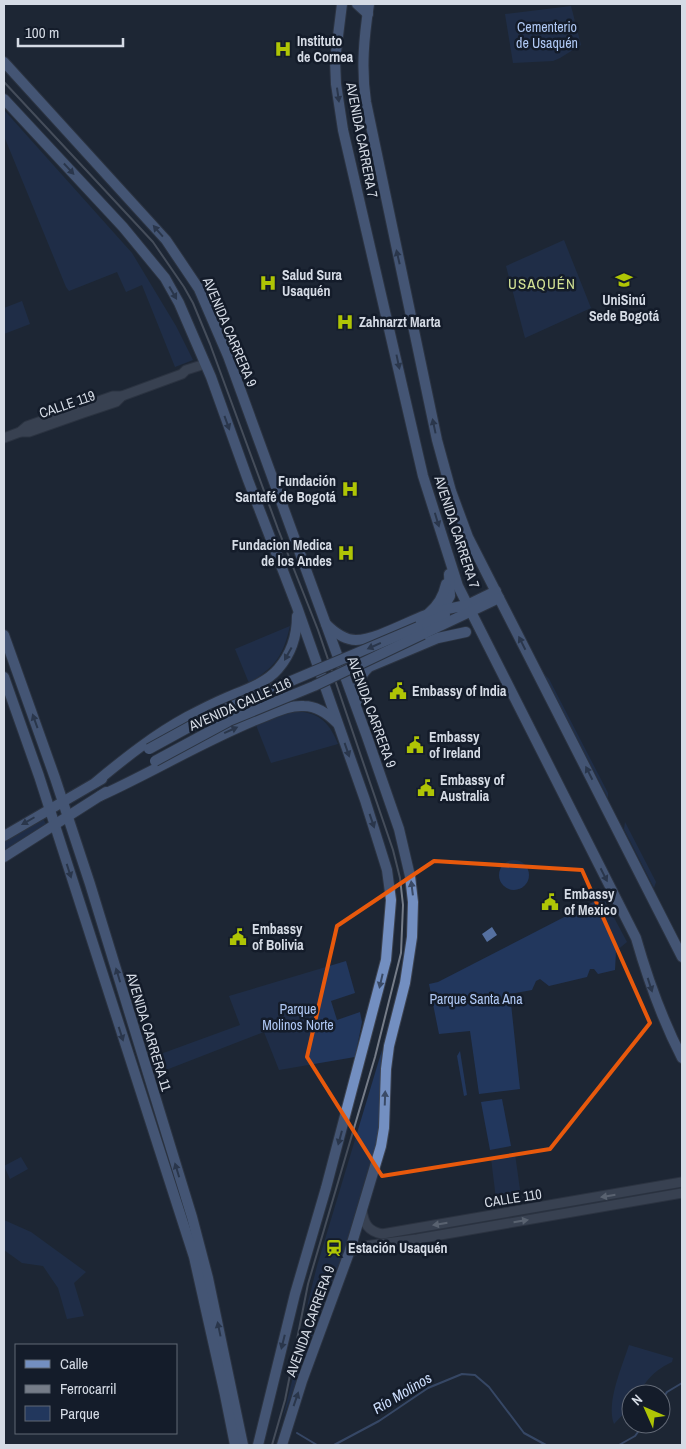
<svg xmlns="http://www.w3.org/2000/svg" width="686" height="1449" font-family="'Archivo Narrow',sans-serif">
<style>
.green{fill:#22375d}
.water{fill:#5570a0}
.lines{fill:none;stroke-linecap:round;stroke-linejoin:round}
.stream{stroke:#5570a0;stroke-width:2}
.minor-casing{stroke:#3d4350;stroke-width:11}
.major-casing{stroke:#3d4350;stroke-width:12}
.minor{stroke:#596374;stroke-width:9}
.major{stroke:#738fc1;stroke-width:10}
.rail{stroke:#757c88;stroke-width:2}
.major-bridge-casing{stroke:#3d4350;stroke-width:12;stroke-linecap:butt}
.major-bridge{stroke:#738fc1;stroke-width:10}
.oneway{fill:#3a4a66}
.oneway2{fill:#a3abb8}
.marked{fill:none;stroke:#e8590c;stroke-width:4;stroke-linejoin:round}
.labels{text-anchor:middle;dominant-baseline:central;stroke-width:5;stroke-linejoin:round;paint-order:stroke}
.park-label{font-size:14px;fill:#afc8f4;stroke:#141c2a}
.poi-label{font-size:14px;font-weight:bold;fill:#d5dbe5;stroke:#141c2a;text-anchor:start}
.street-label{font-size:14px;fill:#d5dbe5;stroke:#141c2a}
.neighbourhood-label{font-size:15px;letter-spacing:1px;fill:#d2e194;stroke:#141c2a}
.water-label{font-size:15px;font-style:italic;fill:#cddefc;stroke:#141c2a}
</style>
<rect width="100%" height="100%" fill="#1d2634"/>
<g class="green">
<path d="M571 6 581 45 560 58 553 61 513 63 505 14Z"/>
<path d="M4 110 132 253 176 326 193 360 175 367 142 285 126 292 117 272 69 291 66 287 4 136Z"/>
<path d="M564 240 591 308 525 338 506 266Z"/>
<path d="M22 301 30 324 4 334V308Z"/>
<path d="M290 626C283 656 276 666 249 683L235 649Z"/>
<path d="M541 671 549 679 608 793V798Z"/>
<path d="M292 711C318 712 328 720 338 744L271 763 256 725Z"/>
<path d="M42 817 47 826 4 853V839Z"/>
<path d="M625 822 656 882 654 888 624 829Z"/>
<circle cx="514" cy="875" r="15"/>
<path d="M603 897 627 942 616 951 615 970 598 974 594 969H590L587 977 549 986 540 979 536 981 532 990 510 994 520 1089 479 1094 470 1031 439 1034 429 984 438 982Z"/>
<path d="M346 961 355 993 331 1001 337 1020 360 1012 362 1022 355 1057 279 1070 264 1032 153 1075 147 1059 240 1025 229 996Z"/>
<path d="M382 1050 378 1138 355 1222 326 1307 283 1417 303 1337 308 1302 317 1266Z"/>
<path d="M460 1051 467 1095 464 1096 457 1056Z"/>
<path d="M502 1099 511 1146 490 1150 481 1102Z"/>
<path d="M515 1154 522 1204 506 1206 496 1199 491 1158Z"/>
<path d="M21 1157 28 1169 10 1179 4 1166Z"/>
<path d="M643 1194 640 1197 501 1221 500 1219Z"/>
<path d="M4 1220 31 1232 86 1272 74 1283 84 1316 67 1319 58 1288 43 1266 22 1263 4 1250Z"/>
<path d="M484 1220 485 1223 420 1235V1232Z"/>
<path d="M629 1345 673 1358 672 1362C655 1370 648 1378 638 1394H631V1406L614 1424C606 1402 622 1367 629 1345Z"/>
</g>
<path class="water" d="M492 927 497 935 487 942 482 934Z"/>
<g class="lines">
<g class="stream">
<path d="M661 1401 667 1392 682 1383"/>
<path d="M297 1433 317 1445"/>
<path d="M334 1445 379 1421 428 1388 462 1374 475 1375 489 1387 524 1433 546 1445"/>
<path d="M619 1445 635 1436 644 1424"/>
</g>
<g class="minor-casing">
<g id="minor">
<path d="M20 432H29L83 413 116 402 122 396"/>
<path d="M4 438 20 432 27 426 113 396H122L182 374 186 370 205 364"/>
<path d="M362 1210C364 1224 368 1231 382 1234L682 1182"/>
<path d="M349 1253 364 1246 417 1239 682 1193"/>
</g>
</g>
<g class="major-casing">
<g id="major">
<path d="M342 4 335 60 336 84 343 130 423 476 458 586 636 938C648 980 662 1019 682 1058"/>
<path d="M357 4 368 14"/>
<path d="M369 4C364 37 361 68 366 102L437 440 451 491 468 537 682 957"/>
<path d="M4 62 166 240 199 289 228 356 366 734 399 829 410 876 413 902 412 937 405 983 389 1046 386 1069 384 1128 381 1146 349 1253 302 1381 282 1445"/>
<path d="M4 99 123 227 165 278 179 303 211 377 248 480 297 607 365 800 387 870 391 900 386 960 326 1188 295 1294 258 1445"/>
<path d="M461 608 496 591"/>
<path d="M441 612 450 596 449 574"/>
<path d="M428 614C438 605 443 597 446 584"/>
<path d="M326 624C334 632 344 640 356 640 375 640 407 622 426 615 439 610 453 608 467 605"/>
<path d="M418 627 445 615"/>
<path d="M423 634 499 598"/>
<path d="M4 635 55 778 90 884 192 1217 208 1278 243 1445"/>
<path d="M4 677 39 776 194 1257 225 1395 235 1445"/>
<path d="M357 701C356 688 359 676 369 667L438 638 466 632"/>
<path d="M96 782C125 758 154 735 187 717 200 710 214 703 228 697 245 690 266 683 278 669 291 654 297 635 297 616"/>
<path d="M100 796C155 771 207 739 263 717 276 712 289 705 304 706 317 706 328 714 337 723"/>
<path d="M4 836 102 779"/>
<path d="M4 857 106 792"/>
</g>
</g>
<use href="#minor" class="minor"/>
<use href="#major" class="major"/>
<path class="rail" d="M4 82 153 242 184 287 193 303 210 344 278 529 318 630 393 850 400 878 403 905 401 953 375 1057 308 1284 285 1400 272 1445"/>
<g class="major-bridge-casing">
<g id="major-bridge">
<path d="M149 749 211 715 418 627"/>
<path d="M155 761 229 721 314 686 423 634"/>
</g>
</g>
<use href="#major-bridge" class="major-bridge"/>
</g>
<defs><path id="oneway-solid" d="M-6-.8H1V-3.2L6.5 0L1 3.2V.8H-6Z" transform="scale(1.25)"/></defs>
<g class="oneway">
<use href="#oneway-solid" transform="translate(338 95) rotate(82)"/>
<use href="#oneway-solid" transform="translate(69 169) rotate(47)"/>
<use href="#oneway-solid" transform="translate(158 231) rotate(-131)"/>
<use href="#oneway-solid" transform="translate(398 257) rotate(-103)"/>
<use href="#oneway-solid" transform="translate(173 293) rotate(60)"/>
<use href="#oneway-solid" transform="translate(398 362) rotate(78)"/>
<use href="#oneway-solid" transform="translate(227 423) rotate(70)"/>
<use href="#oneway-solid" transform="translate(434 426) rotate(-102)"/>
<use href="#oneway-solid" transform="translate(437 520) rotate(73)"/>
<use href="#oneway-solid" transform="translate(522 643) rotate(-117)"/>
<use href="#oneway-solid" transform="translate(374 646) rotate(156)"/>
<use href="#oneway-solid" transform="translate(288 654) rotate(119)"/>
<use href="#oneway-solid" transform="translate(35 721) rotate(-110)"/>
<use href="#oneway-solid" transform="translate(231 730) rotate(-24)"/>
<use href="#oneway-solid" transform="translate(347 750) rotate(71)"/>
<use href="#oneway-solid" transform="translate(589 773) rotate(-117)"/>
<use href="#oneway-solid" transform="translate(28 821) rotate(150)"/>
<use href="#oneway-solid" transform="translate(372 821) rotate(71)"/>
<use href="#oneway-solid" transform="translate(69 871) rotate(72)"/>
<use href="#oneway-solid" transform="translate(604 875) rotate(63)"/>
<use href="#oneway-solid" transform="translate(412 888) rotate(-97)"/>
<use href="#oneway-solid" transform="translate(118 975) rotate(-107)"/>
<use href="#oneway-solid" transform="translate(381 981) rotate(103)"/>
<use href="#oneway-solid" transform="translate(650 985) rotate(72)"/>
<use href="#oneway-solid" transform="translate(121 1034) rotate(72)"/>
<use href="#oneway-solid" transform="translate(385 1098) rotate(-88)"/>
<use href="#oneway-solid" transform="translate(340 1138) rotate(105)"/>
<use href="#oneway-solid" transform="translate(177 1170) rotate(-107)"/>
<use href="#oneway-solid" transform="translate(219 1329) rotate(-102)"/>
<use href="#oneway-solid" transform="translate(283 1342) rotate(104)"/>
<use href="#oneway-solid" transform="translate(296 1399) rotate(-71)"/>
</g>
<g class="oneway2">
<use href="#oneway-solid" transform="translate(608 1196) rotate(171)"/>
<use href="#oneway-solid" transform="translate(521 1221) rotate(-9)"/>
<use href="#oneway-solid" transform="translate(440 1224) rotate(171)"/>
</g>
<path d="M0 0H686V1449H0ZM434 861 582 870 650 1023 550 1149 382 1176 307 1057 337 926Z" fill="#1d2634" fill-opacity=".55" fill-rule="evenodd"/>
<path class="marked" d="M434 861 582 870 650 1023 550 1149 382 1176 307 1057 337 926Z"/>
<defs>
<g id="hospital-bare" transform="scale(1.35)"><path d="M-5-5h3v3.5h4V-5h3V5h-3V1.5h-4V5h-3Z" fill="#afc505" stroke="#141c2a" stroke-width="2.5" paint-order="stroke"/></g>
<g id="university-bare" transform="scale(1.35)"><path d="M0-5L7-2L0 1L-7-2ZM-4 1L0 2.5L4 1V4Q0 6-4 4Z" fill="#afc505" stroke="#141c2a" stroke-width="2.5" paint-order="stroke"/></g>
<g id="civic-bare" transform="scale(1.35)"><path d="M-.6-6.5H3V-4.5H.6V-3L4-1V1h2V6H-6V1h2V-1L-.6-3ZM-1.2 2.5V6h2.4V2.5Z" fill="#afc505" stroke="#141c2a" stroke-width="2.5" paint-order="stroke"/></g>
<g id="station-bare" transform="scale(1.35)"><path d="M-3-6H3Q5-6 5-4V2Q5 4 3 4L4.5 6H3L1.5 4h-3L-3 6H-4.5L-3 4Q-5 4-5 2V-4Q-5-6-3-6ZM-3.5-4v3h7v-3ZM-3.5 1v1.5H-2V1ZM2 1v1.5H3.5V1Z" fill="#afc505" stroke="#141c2a" stroke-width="2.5" paint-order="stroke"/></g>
</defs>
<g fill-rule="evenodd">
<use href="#hospital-bare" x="283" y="49"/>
<use href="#university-bare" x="624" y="280"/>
<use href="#hospital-bare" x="268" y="283"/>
<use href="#hospital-bare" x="345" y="322"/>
<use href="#hospital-bare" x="350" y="489"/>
<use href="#hospital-bare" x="346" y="553"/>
<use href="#civic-bare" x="398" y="691"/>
<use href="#civic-bare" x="415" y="745"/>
<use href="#civic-bare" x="426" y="788"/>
<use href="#civic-bare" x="550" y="902"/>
<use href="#civic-bare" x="238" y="937"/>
<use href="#station-bare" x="334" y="1248"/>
</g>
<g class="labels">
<g class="park-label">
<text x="547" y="27">Cementerio<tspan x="547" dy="16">de Usaquén</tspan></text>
<text x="476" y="999">Parque Santa Ana</text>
<text x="298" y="1009">Parque<tspan x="298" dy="16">Molinos Norte</tspan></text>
</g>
<g class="poi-label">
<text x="297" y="41">Instituto<tspan x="297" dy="16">de Cornea</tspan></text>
<text x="282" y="275">Salud Sura<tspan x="282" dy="16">Usaquén</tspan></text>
<text x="624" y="300" text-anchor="middle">UniSinú<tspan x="624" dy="16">Sede Bogotá</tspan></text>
<text x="359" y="322">Zahnarzt Marta</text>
<text x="336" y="481" text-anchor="end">Fundación<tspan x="336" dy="16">Santafé de Bogotá</tspan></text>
<text x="332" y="545" text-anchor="end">Fundacion Medica<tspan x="332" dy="16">de los Andes</tspan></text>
<text x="412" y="691">Embassy of India</text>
<text x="429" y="737">Embassy<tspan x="429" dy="16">of Ireland</tspan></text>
<text x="440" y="780">Embassy of<tspan x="440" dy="16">Australia</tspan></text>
<text x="564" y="894">Embassy<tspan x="564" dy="16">of Mexico</tspan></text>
<text x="252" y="929">Embassy<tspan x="252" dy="16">of Bolivia</tspan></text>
<text x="348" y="1248">Estación Usaquén</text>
</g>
<g class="street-label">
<text transform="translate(362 140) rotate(79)">AVENIDA CARRERA 7</text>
<text transform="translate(230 332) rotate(67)">AVENIDA CARRERA 9</text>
<text transform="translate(67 404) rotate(-19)">CALLE 119</text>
<text transform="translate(457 532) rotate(72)">AVENIDA CARRERA 7</text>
<text transform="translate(240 704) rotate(-24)">AVENIDA CALLE 116</text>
<text transform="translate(372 712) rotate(70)">AVENIDA CARRERA 9</text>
<text transform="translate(149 1032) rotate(73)">AVENIDA CARRERA 11</text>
<text transform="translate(513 1198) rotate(-9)">CALLE 110</text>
<text transform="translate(310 1321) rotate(-70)">AVENIDA CARRERA 9</text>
</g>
<g class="neighbourhood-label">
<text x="542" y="283">USAQUÉN</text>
</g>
<g class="water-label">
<text transform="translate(402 1393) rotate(-31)">Río Molinos</text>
</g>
</g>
<rect width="686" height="1449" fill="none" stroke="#d5dbe5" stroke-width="10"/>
<rect x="15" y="1344" width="162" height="90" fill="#141c2a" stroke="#616875"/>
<rect x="25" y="1360" width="25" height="8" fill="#738fc1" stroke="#616875"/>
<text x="60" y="1369" font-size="15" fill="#d5dbe5">Calle</text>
<rect x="25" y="1385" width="25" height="8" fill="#757c88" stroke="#616875"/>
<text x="60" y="1394" font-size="15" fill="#d5dbe5">Ferrocarril</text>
<rect x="25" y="1406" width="25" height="15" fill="#22375d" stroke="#616875"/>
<text x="60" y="1419" font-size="15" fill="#d5dbe5">Parque</text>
<g transform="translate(646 1409) rotate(315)"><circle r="24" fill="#141c2a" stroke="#616875"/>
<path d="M0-4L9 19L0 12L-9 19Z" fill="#afc505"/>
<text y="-8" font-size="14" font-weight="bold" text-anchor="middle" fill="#d5dbe5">N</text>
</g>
<path d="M18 38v8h105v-8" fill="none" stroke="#d5dbe5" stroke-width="2.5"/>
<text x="25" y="38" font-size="15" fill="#d5dbe5" stroke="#141c2a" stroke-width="4" paint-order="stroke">100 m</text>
</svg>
